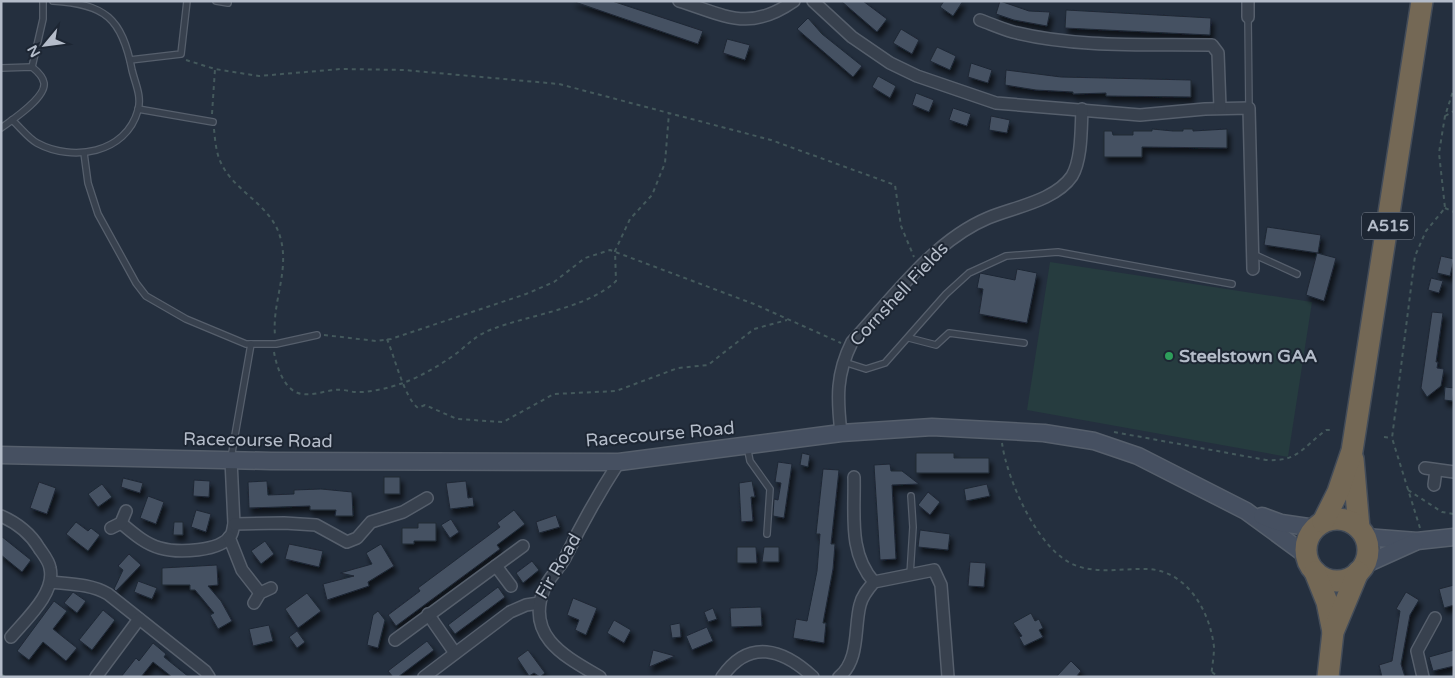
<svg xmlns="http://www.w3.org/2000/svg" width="1455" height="678" font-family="'Varela Round',sans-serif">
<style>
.green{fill:#263c3f}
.building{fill:#455162;stroke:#1f2835;filter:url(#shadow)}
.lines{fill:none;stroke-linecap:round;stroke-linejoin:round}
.lane-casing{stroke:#565f6c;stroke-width:8}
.street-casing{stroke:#565f6c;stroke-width:14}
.secondary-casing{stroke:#565f6c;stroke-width:19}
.highway-casing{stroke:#434c59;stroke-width:24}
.path{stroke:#44595c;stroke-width:2;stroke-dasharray:4 4;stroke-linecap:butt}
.lane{stroke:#38414e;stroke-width:5.5}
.street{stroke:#38414e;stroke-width:11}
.secondary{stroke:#465061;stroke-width:16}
.highway{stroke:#746855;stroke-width:21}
.leisure-dot{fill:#2e9e5b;stroke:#1d2633;stroke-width:2}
.labels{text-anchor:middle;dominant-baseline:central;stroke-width:4;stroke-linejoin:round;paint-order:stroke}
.shield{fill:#1d2633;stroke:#878f9c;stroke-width:1}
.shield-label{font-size:16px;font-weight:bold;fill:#b4bcc9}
.street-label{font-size:18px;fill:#b4bcc9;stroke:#1d2633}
.poi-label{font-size:18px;font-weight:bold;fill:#b4bcc9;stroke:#1d2633;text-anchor:start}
</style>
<defs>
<filter id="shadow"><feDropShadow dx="3" dy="5.5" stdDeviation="2.5" flood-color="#0009"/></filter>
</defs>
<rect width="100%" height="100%" fill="#242f3e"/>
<path class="green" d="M1050 262 1312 302 1288 457 1027 410Z"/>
<g class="building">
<path d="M572 1H612L703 31 698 44Z"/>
<path d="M841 1H863L887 19 877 32Z"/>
<path d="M944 1H963L953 16 940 7Z"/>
<path d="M1000 1 1029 11 1050 12 1047 26 1014 20 996 14Z"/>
<path d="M1066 10 1211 18 1210 35 1065 28Z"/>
<path d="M808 18 822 34 862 66 853 77 797 29Z"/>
<path d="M901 29 919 40 912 54 893 43Z"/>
<path d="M727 39 750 45 745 60 723 53Z"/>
<path d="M937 47 956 56 950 70 930 61Z"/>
<path d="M971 63 992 70 988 83 968 77Z"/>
<path d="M1006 70 1061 77 1191 80V97L1106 96V93L1073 94V92L1036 90 1005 85Z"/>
<path d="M878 76 896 86 890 98 872 87Z"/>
<path d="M916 93 934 100 929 112 912 105Z"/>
<path d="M953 108 971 114 967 126 949 120Z"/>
<path d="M991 116 1010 120 1007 133 989 130Z"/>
<path d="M1152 129 1173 131H1183V129H1193V131L1227 129V148L1142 147V157H1104V131H1112L1113 135H1133V131H1152Z"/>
<path d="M1267 227 1321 235 1318 253 1264 245Z"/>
<path d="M1317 253 1336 258 1324 301 1306 295Z"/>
<path d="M1441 256 1454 259 1450 276 1437 273Z"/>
<path d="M1017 269 1037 273 1027 323 979 314 983 289 977 288 980 273 1015 280Z"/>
<path d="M1431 278 1443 281 1439 293 1428 290Z"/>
<path d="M1432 312 1443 313 1436 362H1438L1437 368 1444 369 1441 386 1427 397 1421 388Z"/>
<path d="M1445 387 1454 388 1453 401 1444 400Z"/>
<path d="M802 453 810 455 808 467 800 465Z"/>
<path d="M916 453H954V458H989V473H916Z"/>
<path d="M778 462 792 464 784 518 773 516 774 499 778 500 781 483 775 482Z"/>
<path d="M890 464 891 471H902L919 484 892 485 896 559 880 560 874 465Z"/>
<path d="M823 469 839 470 831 544H835L833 569 823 623H826L824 643 793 638 796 619 807 621 817 571 820 534H816Z"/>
<rect x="384" y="477" width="16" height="17"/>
<path d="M123 478 143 483 140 493 121 487Z"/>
<path d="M194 480 210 481 209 497 193 496Z"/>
<path d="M267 481 268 495 294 494V490L321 489 352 492 353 516H335L336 510H310V506L249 508 248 482Z"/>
<path d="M466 481 468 498 473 497 474 506 450 509 446 483Z"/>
<path d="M752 481 755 497H751L753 521 741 522 739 483Z"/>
<path d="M39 482 56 488 47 514 30 508Z"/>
<path d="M102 484 112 497 98 507 88 494Z"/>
<path d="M987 484 990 496 966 501 964 489Z"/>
<path d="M928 492 940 502 930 515 918 505Z"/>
<path d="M148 496 164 502 156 524 140 518Z"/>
<path d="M196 510 211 514 206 532 191 527Z"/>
<path d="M514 510 525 524 497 545 500 549 396 626 388 615 420 591 418 588 500 527 497 523Z"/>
<path d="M556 515 560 527 539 533 536 522Z"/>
<path d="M451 519 459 532 450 538 441 525Z"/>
<path d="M76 522 88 531 91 528 100 535 88 551 66 534Z"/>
<path d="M174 522H183V535H173Z"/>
<path d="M418 523H436V541H414V544H402V528H418Z"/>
<path d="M920 530 950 534 948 550 918 547Z"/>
<path d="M1 536 31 560 22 572 1 555Z"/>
<path d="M265 541 274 554 261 564 251 551Z"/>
<path d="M289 544 323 551 319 567 285 559Z"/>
<path d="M381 544 394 566 368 582 369 586 327 600 323 584 354 576 340 573 372 564 366 553Z"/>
<path d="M737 547H756L757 563H737Z"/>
<path d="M764 547H779V562H762Z"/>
<path d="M129 554 141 565 116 591 114 589 123 570 118 566Z"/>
<path d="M532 561 539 570 523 583 516 573Z"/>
<path d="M970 562 986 563 984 587 968 586Z"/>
<path d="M217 565 218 585 208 586 221 601 232 621 218 629 210 615 214 613 195 590H190V585H162V568Z"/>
<path d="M138 581 157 588 152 599 134 592Z"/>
<path d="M1454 585V605L1444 608 1439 589Z"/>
<path d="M498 587 505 597 455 634 448 625Z"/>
<path d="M73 592 86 601 77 613 64 603Z"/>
<path d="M1406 592 1419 600 1410 615 1401 664 1405 677H1382L1379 665 1392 661 1400 611 1396 609Z"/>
<path d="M307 593 321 611 298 628 285 609Z"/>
<path d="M573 598 597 608 586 635 575 630 579 620 567 615Z"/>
<path d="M54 601 67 611 53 629 77 648 66 661 43 642 29 660 17 651Z"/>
<path d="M761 607 762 626 731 627 730 608Z"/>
<path d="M713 608 717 619 708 622 704 612Z"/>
<path d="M103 610 115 620 92 650 79 640Z"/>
<path d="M378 611 385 620 378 648 367 645 373 615Z"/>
<path d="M1031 613 1035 621 1039 619 1043 628 1039 630 1043 637 1024 646 1019 637 1022 636 1013 623Z"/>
<path d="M614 620 631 630 624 643 607 633Z"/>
<path d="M680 623 681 637 672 638 670 625Z"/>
<path d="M269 625 273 641 253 646 249 629Z"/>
<path d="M707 627 713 641 692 650 686 636Z"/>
<path d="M297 631 305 642 297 648 289 637Z"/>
<path d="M427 641 434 650 398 677H393L388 671Z"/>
<path d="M153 643 166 654 164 657 189 677H172L153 662 141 677H121L136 658 139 661Z"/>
<path d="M528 650 545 673 540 677 534 673 529 676 517 658Z"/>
<path d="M653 650 675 656 649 667Z"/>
<path d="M1454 650V666L1433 671 1429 657Z"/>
<path d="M1071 661 1081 671 1076 677H1056Z"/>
</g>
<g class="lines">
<g class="lane-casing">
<g id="lane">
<path d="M216 1 228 3"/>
<path d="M1248 17 1249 108"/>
<path d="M130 60 181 54 187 1"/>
<path d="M32 67 43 19V1"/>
<path d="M1 68 32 67C37 71 43 76 44 83 46 98 12 120 1 128"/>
<path d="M138 109 213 122"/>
<path d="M12 120C20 127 28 138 37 143 72 162 126 154 138 110 142 96 135 83 132 70 122 18 105 4 53 1"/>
<path d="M84 153 88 183 98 214 136 283 146 296 186 319 246 344H276L317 335"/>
<path d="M1253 254 1297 274"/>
<path d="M909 338 936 345 949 333 1024 343"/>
<path d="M844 362 866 369 885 363 946 294 969 273 1006 256 1058 252 1232 284"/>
<path d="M747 446 750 461 770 489 767 534"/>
<path d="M231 458 251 344"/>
<path d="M910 575 913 527 911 496"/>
</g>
</g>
<g class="street-casing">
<g id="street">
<path d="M679 1C725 15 748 33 794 1"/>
<path d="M813 1 852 37 890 63 917 76 996 103 1140 115 1205 109 1249 108 1253 269"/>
<path d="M1248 1V17"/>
<path d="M980 20C991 24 1002 29 1013 32 1077 48 1147 44 1212 45L1218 53 1220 108"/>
<path d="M841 433C837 398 836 374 852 342 892 299 933 241 988 218 1014 207 1055 201 1072 176 1082 159 1081 128 1082 109"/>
<path d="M1425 468 1454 472"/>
<path d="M854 477C855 514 848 553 874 582"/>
<path d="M1434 485 1436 470"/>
<path d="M1 516C17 523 30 533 39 548 43 554 49 561 50 568 56 593 25 620 11 637"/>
<path d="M121 523C133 533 145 544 160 548 177 553 221 552 231 535 233 532 233 527 234 524L231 460"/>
<path d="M234 524 284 523 316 525 347 542 357 538 371 522 403 512 427 498"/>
<path d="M111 528 121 523 126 511"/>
<path d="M229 537 242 570 260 593"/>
<path d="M496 566 511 586"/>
<path d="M51 582C70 584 91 584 108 594L205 671 209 677"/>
<path d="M254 603 260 593 271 588"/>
<path d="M428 614 455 653"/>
<path d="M395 640 523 546"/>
<path d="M96 677 139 619"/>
<path d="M424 677 510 612 526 605 539 603"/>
<path d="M600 677C566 657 525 637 544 589 549 577 559 569 565 558 581 525 599 493 619 462"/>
<path d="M722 677C749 638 783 649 813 677"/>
<path d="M839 677C860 660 854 628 860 605 862 596 868 589 874 582L934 570 941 585 948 677"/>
<path d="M1423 677 1417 651 1435 618"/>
</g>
</g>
<g class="secondary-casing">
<g id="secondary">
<path d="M1 455 271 461 619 462 841 433 932 427 1044 433 1094 441 1138 456 1246 511 1306 555"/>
<path d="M1262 516 1281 523 1315 528"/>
<path d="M1365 537 1417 541 1454 537"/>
<path d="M1364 565 1415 542"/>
</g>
</g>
<g class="highway-casing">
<g id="highway">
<path d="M1353 459 1359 528"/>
<circle cx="1337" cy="550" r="31"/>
<path d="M1323 522 1338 492 1352 451 1422 1"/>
<path d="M1315 572 1327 602 1333 632"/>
<path d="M1328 677 1333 632 1358 572"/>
</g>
</g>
<g class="path">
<path d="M186 60 215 69 259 76 341 69 404 70 559 84 771 140 895 185 901 226 914 257"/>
<path d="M212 114 215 69"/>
<path d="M1445 116 1454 111"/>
<path d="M214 129C215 139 216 153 221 163 235 193 273 205 281 240 289 272 272 303 275 335"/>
<path d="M1445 208 1454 212"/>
<path d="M324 335 376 341 391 339 526 294 554 282 585 258 610 250 754 304 841 343"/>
<path d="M387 339C395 358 404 397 418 408L425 405 457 419 503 422 554 394 616 391 678 368 708 365 754 329 787 320"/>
<path d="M274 352C276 364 283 388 298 393 309 397 324 391 335 390 342 389 348 391 354 392 369 393 389 388 403 383 422 376 446 362 462 349 471 341 478 335 490 330 527 315 587 309 616 281L615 251 630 219 652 195 665 163 669 113"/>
<path d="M1114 432 1266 460C1298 462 1302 448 1326 430H1331"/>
<path d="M1384 437 1392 438"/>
<path d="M1002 443C1007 480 1039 553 1077 566 1100 574 1125 568 1148 569 1187 571 1210 611 1214 647 1214 657 1212 667 1211 677"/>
<path d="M1408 490 1442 512 1454 514"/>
<path d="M1420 528 1392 438 1415 256 1426 231 1445 208 1439 153 1445 116 1454 88"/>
<path d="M1212 672 1218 677"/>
<path d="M1 674 5 677"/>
</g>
<use href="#lane" class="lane"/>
<use href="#street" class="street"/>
<use href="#secondary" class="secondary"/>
<use href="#highway" class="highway"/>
</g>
<circle class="leisure-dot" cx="1169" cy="356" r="5"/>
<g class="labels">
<rect class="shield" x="1362" y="212.5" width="52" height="27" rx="4"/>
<g class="shield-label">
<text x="1388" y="226">A515</text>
</g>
<g class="street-label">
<text transform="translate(899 294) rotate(-47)">Cornshell Fields</text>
<text transform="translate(660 434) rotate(-5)">Racecourse Road</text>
<text transform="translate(258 440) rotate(1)">Racecourse Road</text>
<text transform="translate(558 566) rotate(-60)">Fir Road</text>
</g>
<g class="poi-label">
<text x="1179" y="356">Steelstown GAA</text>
</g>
</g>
<rect width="1455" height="678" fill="none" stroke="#b4bcc9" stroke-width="5"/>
<g transform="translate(45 45) rotate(241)" stroke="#1d2633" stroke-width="4" paint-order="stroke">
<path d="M0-4L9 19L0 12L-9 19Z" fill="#b4bcc9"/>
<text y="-8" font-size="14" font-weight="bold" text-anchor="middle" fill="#b4bcc9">N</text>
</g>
</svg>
